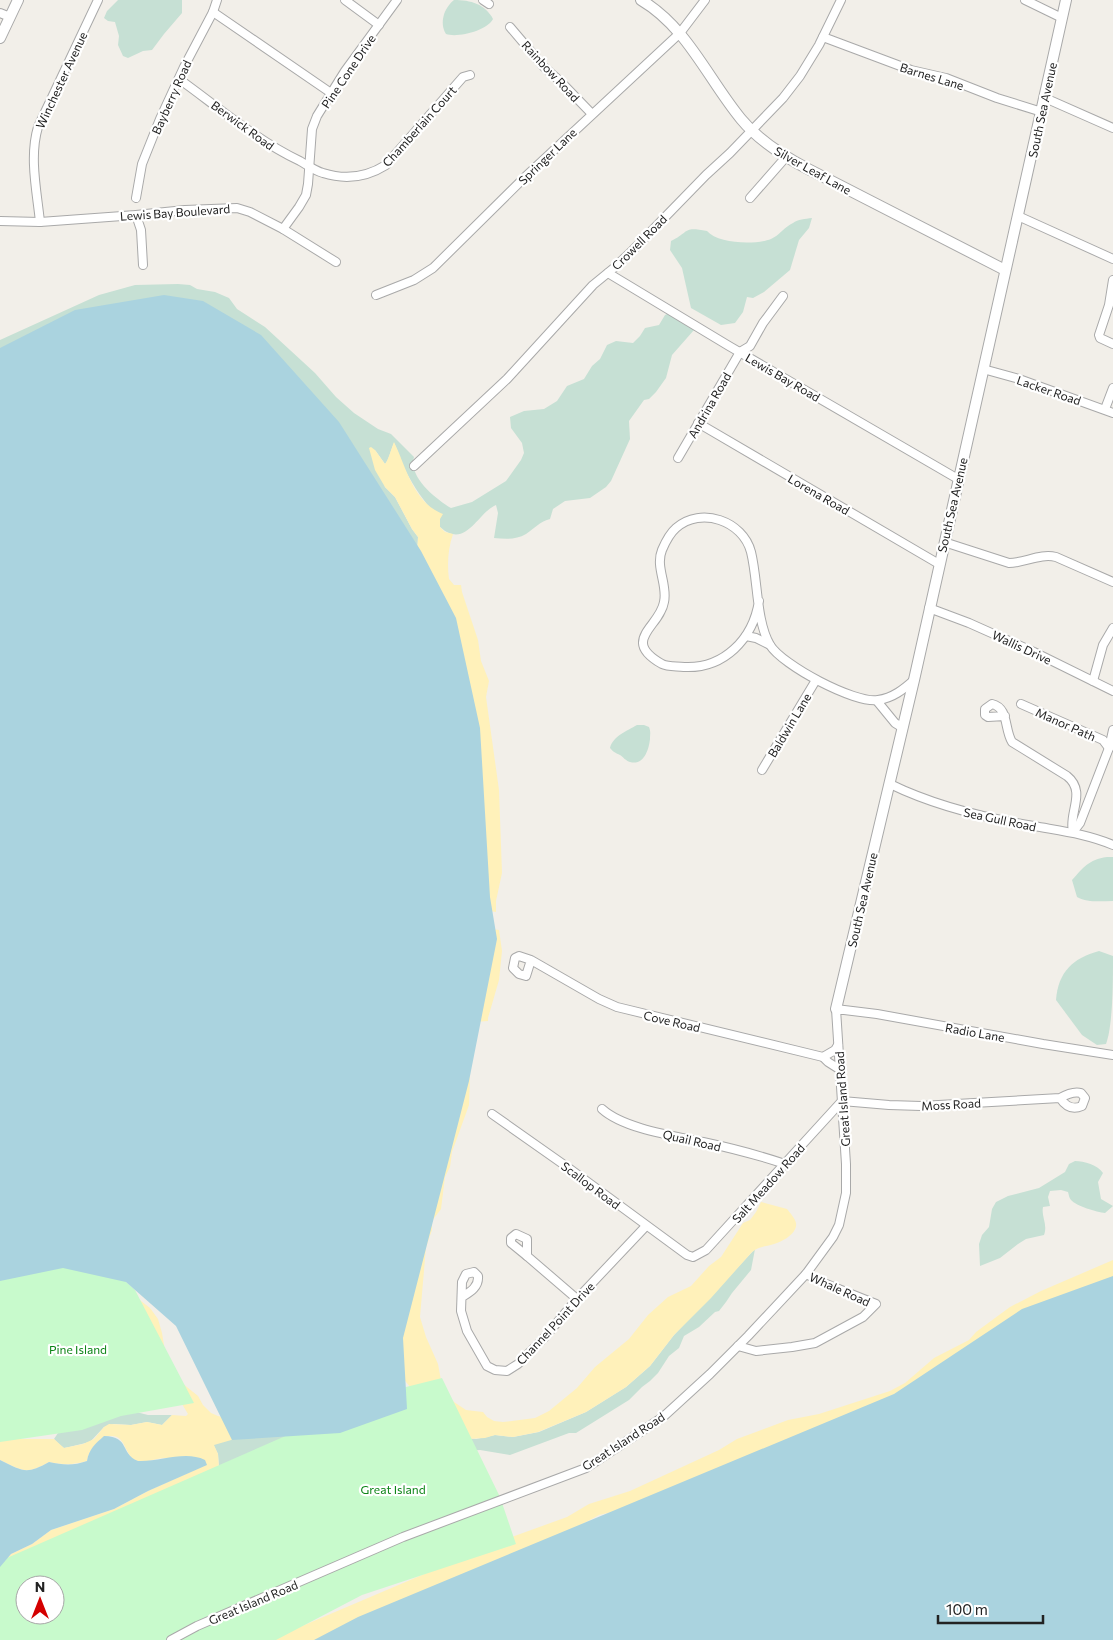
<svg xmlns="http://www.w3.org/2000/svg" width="1113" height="1640" font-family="Commissioner,sans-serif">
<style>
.wetland{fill:#c6e0d4}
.sand{fill:#fff1ba}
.park{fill:#c8facc;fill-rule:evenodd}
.water{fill:#aad3df}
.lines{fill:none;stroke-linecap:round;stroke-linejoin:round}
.minor-casing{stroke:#a9a9a9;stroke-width:10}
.tertiary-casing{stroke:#a9a9a9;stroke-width:12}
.minor{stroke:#fff;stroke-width:8}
.tertiary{stroke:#fff;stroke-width:10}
.labels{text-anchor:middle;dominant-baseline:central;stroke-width:4.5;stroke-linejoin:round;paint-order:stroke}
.street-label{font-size:12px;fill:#222;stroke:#fff}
.park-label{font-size:12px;fill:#0c8416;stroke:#fff}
</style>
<rect width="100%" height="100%" fill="#f2efe9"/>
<g class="wetland">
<path d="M118 0H182V13L164 34 152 50 143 51 128 58 123 56 118 45 119 36 115 22 108 21 104 18 107 11Z"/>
<path d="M454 0C471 0 485 4 493 19 487 31 457 38 446 34 439 23 444 8 454 0Z"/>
<path d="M812 218 809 228 799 240 790 270 764 292 753 298 747 297 743 312 735 323 721 325 691 308 682 268 670 250 671 241C690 232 682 226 707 231 718 244 756 245 771 239 780 235 784 227 793 223 798 219 805 219 812 218Z"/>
<path d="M178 284 190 285 197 289 215 292 229 298 237 309 265 327 315 373 336 397 354 413 378 429 391 434 414 457C408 477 436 499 451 508L472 502 506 481 521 460 524 453 522 443 511 428 510 417 524 411 544 409 557 401 567 386 584 379 592 366 600 359 607 345 616 341 633 343 640 336 645 328 659 325 665 315 671 312 694 323V330L672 355 666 378 656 392 649 399 644 400 629 421 630 439 611 481 606 487 590 498 565 501 553 509 550 519C539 522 535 528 526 534 516 540 505 539 494 538L498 513 496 505C477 513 466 550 440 527V519C423 501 413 486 402 464 399 457 398 450 394 443 391 449 389 460 385 464L375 450 385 487 395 497 412 529 418 537 417 556 0 355V340L99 295 135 285Z"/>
<path d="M637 725H644L649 727C651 732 650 734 650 739 649 749 644 766 630 762 626 761 623 757 620 755 616 753 613 752 610 748 613 736 627 731 637 725Z"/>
<path d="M1107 857H1113V901C1101 901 1088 903 1077 897L1072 880C1084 867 1088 860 1107 857Z"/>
<path d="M1099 951 1113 956C1113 980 1113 1025 1106 1044L1097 1045 1082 1035 1056 1000C1058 972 1073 958 1099 951Z"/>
<path d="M1075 1161C1084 1161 1098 1165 1103 1173L1098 1182 1101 1199 1113 1206 1105 1213C1097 1212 1076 1206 1071 1200 1069 1198 1069 1195 1068 1192L1061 1190 1050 1191 1048 1197 1050 1206 1043 1207C1041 1217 1048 1224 1044 1235L1026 1239 1018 1244 1000 1258 980 1266 979 1244 982 1235 989 1227 992 1209 996 1202 1008 1196 1039 1188 1065 1172 1069 1164Z"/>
<path d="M755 1249 751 1270 732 1293 726 1302 719 1311 715 1312 699 1327 684 1336 679 1348 669 1356 658 1373 650 1381 642 1387 629 1400 576 1433H569L510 1455 480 1450 219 1468 218 1454 213 1444 252 1434 335 1424 476 1439 495 1435 513 1437 539 1432 586 1412 626 1387 650 1366 674 1335Z"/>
<path d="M136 1412 148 1415H172L162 1425 147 1422 131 1425 114 1424 104 1427 90 1442 69 1447 64 1448 60 1445 54 1439 60 1430 70 1427Z"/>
</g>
<g class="sand">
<path d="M394 442C407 469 413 502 443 514L440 519V527L445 532 453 534C448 548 447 565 449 579L454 585H461L462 592 478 640 481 661 489 681 486 697 499 790 502 873 496 901V912L484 910 417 556 418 537 412 529 395 497 385 487 375 470 369 448 371 447 375 450 385 464C388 461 392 447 394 442Z"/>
<path d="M492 929 499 930 502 951 499 980 488 1018V1021L474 1022Z"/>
<path d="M467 1054 470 1076 469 1105 452 1152 450 1167 445 1177 441 1209 432 1221V1230L426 1247 420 1317 426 1337 438 1364 443 1391 454 1402 466 1410 483 1412 487 1417 494 1421 503 1422 535 1418 549 1411 577 1388 595 1367 629 1339 648 1315 668 1297 691 1286 709 1266 721 1257 743 1223 750 1220 756 1212 761 1202 787 1209C790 1213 795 1218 796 1223 798 1233 782 1242 774 1244 765 1247 760 1246 752 1252L711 1298 674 1335 650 1366 626 1387 586 1412 538 1432 513 1437 495 1435 485 1438 468 1439 411 1388 401 1376V1313Z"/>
<path d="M1113 1260V1288L1024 1342 625 1509 599 1515 575 1528 326 1640H275L288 1632 509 1538 567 1517 589 1504 630 1491 719 1450 737 1439 788 1420 819 1414 890 1391 905 1383 934 1358 969 1340 976 1332 1010 1307 1041 1291Z"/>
<path d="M132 1294 150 1308 158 1319 162 1333 167 1363 177 1379 198 1396 203 1405 211 1413 218 1416 240 1422 252 1434 214 1445 218 1454 219 1468 0 1567 11 1554 32 1544 51 1530 114 1509 148 1491 206 1465C193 1463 178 1458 165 1458 156 1458 147 1463 138 1461 124 1458 127 1436 112 1436 107 1436 105 1436 101 1439 93 1446 89 1451 87 1461 73 1465 63 1465 49 1462 26 1475 23 1471 0 1460V1433L22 1439H54L64 1448 83 1444 94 1439 104 1427 109 1424 131 1425 147 1422 162 1425 172 1415 186 1416 188 1414 182 1404Z"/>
</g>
<g class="park">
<path d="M52 1266 113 1270 135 1290 194 1403 121 1416 82 1430 0 1442V1273Z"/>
<path d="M442 1378 500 1497 516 1544 362 1595 276 1640H0V1561L386 1392ZM25 1585H55V1615H25Z"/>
</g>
<g class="water">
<path d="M164 295 203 301 261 335 339 422 421 551 456 618 480 728 490 897 497 939 469 1081 403 1338 407 1409 340 1433 232 1440 176 1326 126 1282 63 1268 0 1281V348L75 310Z"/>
<path d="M1113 1276V1640H314L358 1617 894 1394 1022 1309Z"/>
<path d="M104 1436C131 1437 119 1453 138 1461 160 1462 185 1450 205 1460L207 1465 148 1491 114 1509 51 1530 32 1544 11 1554 0 1567V1460C23 1471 26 1475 49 1462 63 1465 73 1466 87 1461 89 1449 95 1444 104 1436Z"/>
</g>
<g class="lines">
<g class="minor-casing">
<g id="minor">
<path d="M345 0 379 25"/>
<path d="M483 0 489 4"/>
<path d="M1025 0 1062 18"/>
<path d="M213 12 331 93"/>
<path d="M0 13 10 17"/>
<path d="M510 27 544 67 561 82 592 114"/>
<path d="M823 37 911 70 946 78 997 98 1042 112"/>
<path d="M179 79C218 107 256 140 300 161 307 165 315 171 323 173 345 180 367 177 386 165L463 77 470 75"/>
<path d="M1045 98 1113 128"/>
<path d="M136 198 142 164 160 119 184 67 213 12 217 0"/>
<path d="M750 198 786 157"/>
<path d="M136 215 141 230 143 265"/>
<path d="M1018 216 1113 259"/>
<path d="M0 221 40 222 136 215 185 210 237 208 250 212 283 229 336 262"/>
<path d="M40 222C37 192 29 157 38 127L98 0"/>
<path d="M283 229 299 207 306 195 308 184 312 129 317 116 345 71 397 0"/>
<path d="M608 273 729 346 958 479"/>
<path d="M1113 280 1109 305 1099 335 1100 338 1113 344"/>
<path d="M376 295 414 280 433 268 524 178 680 33 705 0"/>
<path d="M740 352 750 346 763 323 783 296"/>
<path d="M983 369 1019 379 1113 413"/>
<path d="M1105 409 1113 388"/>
<path d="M698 423 939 564"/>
<path d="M678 458 740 352"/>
<path d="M414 466 507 379 593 285 615 267 632 251 706 175 730 153 783 98 800 76 819 45 841 0"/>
<path d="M944 542 1009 563C1025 563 1040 553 1056 557L1113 582"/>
<path d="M759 601C753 639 724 669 684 667 677 666 668 667 662 664 620 640 660 627 664 602 668 585 655 567 662 550 665 543 669 534 676 528 701 506 743 521 751 552 758 580 756 621 770 645 782 665 855 704 878 700 893 698 904 689 914 680"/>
<path d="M929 608 969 623 1034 652 1113 691"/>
<path d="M746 636 756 638 770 645"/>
<path d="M1093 681 1103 645 1113 628"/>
<path d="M877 701 895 723 903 728"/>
<path d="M1021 704 1103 740 1109 748"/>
<path d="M1005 716 988 717 985 715V709L992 704C1009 708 1004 729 1012 742L1067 776C1087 792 1068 813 1073 832"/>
<path d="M762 770 816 680"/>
<path d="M890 784C935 806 985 818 1034 826 1061 831 1087 834 1113 845"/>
<path d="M1073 832 1080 823 1109 748 1113 730"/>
<path d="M531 960 526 976 519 974 513 968 515 958 519 956 531 960 599 999 617 1007 823 1057 835 1050 838 1045"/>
<path d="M823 1057 828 1062 839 1069"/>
<path d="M602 1109C624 1129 675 1136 703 1142 731 1148 758 1155 785 1164"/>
<path d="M492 1114 570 1169 687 1255 693 1257 706 1250 842 1101 889 1105 921 1106 1060 1098C1067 1094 1074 1091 1081 1093L1085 1098 1082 1106C1073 1110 1066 1107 1060 1098"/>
<path d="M516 1234 527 1239V1256L511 1243V1238Z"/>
<path d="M527 1256 577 1299"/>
<path d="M462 1297C470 1292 479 1287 478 1276L474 1272 466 1274 462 1282 461 1311 467 1331 487 1366 495 1370 507 1371 518 1364 544 1338 577 1299 646 1226"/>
<path d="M738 1346 756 1351 792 1347 815 1343 863 1317 876 1304 826 1284 806 1274"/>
<path d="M171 1640 197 1626 403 1537 586 1468 663 1417 710 1374 748 1336 806 1274 833 1237 839 1225 846 1193V1164L836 1009 877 1014 1043 1044 1113 1055"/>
</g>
</g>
<g class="tertiary-casing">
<g id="tertiary">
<path d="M641 0C687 27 708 79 741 119 759 141 783 156 808 169L1005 270"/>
<path d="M0 38 18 0"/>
<path d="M836 1009 914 680 1066 0"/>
</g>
</g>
<use href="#minor" class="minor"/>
<use href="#tertiary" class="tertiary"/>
</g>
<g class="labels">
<g class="street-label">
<text transform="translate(348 71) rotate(-56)">Pine Cone Drive</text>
<text transform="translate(551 71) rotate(47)">Rainbow Road</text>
<text transform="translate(932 76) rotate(17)">Barnes Lane</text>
<text transform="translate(61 80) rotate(-65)">Winchester Avenue</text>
<text transform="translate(171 97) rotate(-66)">Bayberry Road</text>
<text transform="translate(1042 110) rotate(-78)">South Sea Avenue</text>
<text transform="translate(243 125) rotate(36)">Berwick Road</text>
<text transform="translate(419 126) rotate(-48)">Chamberlain Court</text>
<text transform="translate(547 156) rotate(-44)">Springer Lane</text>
<text transform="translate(813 170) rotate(29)">Silver Leaf Lane</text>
<text transform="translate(175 212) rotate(-4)">Lewis Bay Boulevard</text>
<text transform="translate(639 242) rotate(-45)">Crowell Road</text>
<text transform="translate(783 377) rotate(30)">Lewis Bay Road</text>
<text transform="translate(1049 390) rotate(19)">Lacker Road</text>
<text transform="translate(709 405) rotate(-60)">Andrina Road</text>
<text transform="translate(819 494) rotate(30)">Lorena Road</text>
<text transform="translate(952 505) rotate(-77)">South Sea Avenue</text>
<text transform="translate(1022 647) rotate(25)">Wallis Drive</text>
<text transform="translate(1066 724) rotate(24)">Manor Path</text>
<text transform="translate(789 725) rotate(-59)">Baldwin Lane</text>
<text transform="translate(1000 819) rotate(12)">Sea Gull Road</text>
<text transform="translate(862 900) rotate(-77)">South Sea Avenue</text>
<text transform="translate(672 1021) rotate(13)">Cove Road</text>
<text transform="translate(975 1032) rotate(10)">Radio Lane</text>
<text transform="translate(842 1099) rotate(-94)">Great Island Road</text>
<text transform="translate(951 1104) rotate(-3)">Moss Road</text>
<text transform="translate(692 1140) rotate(13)">Quail Road</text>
<text transform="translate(768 1183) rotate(-48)">Salt Meadow Road</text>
<text transform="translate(591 1185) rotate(37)">Scallop Road</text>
<text transform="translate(840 1289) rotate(24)">Whale Road</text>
<text transform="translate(555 1323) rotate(-47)">Channel Point Drive</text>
<text transform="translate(623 1441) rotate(-33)">Great Island Road</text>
<text transform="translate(253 1602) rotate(-23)">Great Island Road</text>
</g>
<g class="park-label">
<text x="78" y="1349">Pine Island</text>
<text x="393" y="1489">Great Island</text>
</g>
</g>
<g transform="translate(40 1600)"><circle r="24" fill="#ffffff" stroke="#a7a7a7"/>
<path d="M0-4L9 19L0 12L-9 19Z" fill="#d40000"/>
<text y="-8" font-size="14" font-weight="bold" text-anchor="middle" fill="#222222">N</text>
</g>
<path d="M938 1615v8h105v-8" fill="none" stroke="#222222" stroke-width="2.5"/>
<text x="946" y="1615" font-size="15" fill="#222222" stroke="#ffffff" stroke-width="4" paint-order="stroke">100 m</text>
</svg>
